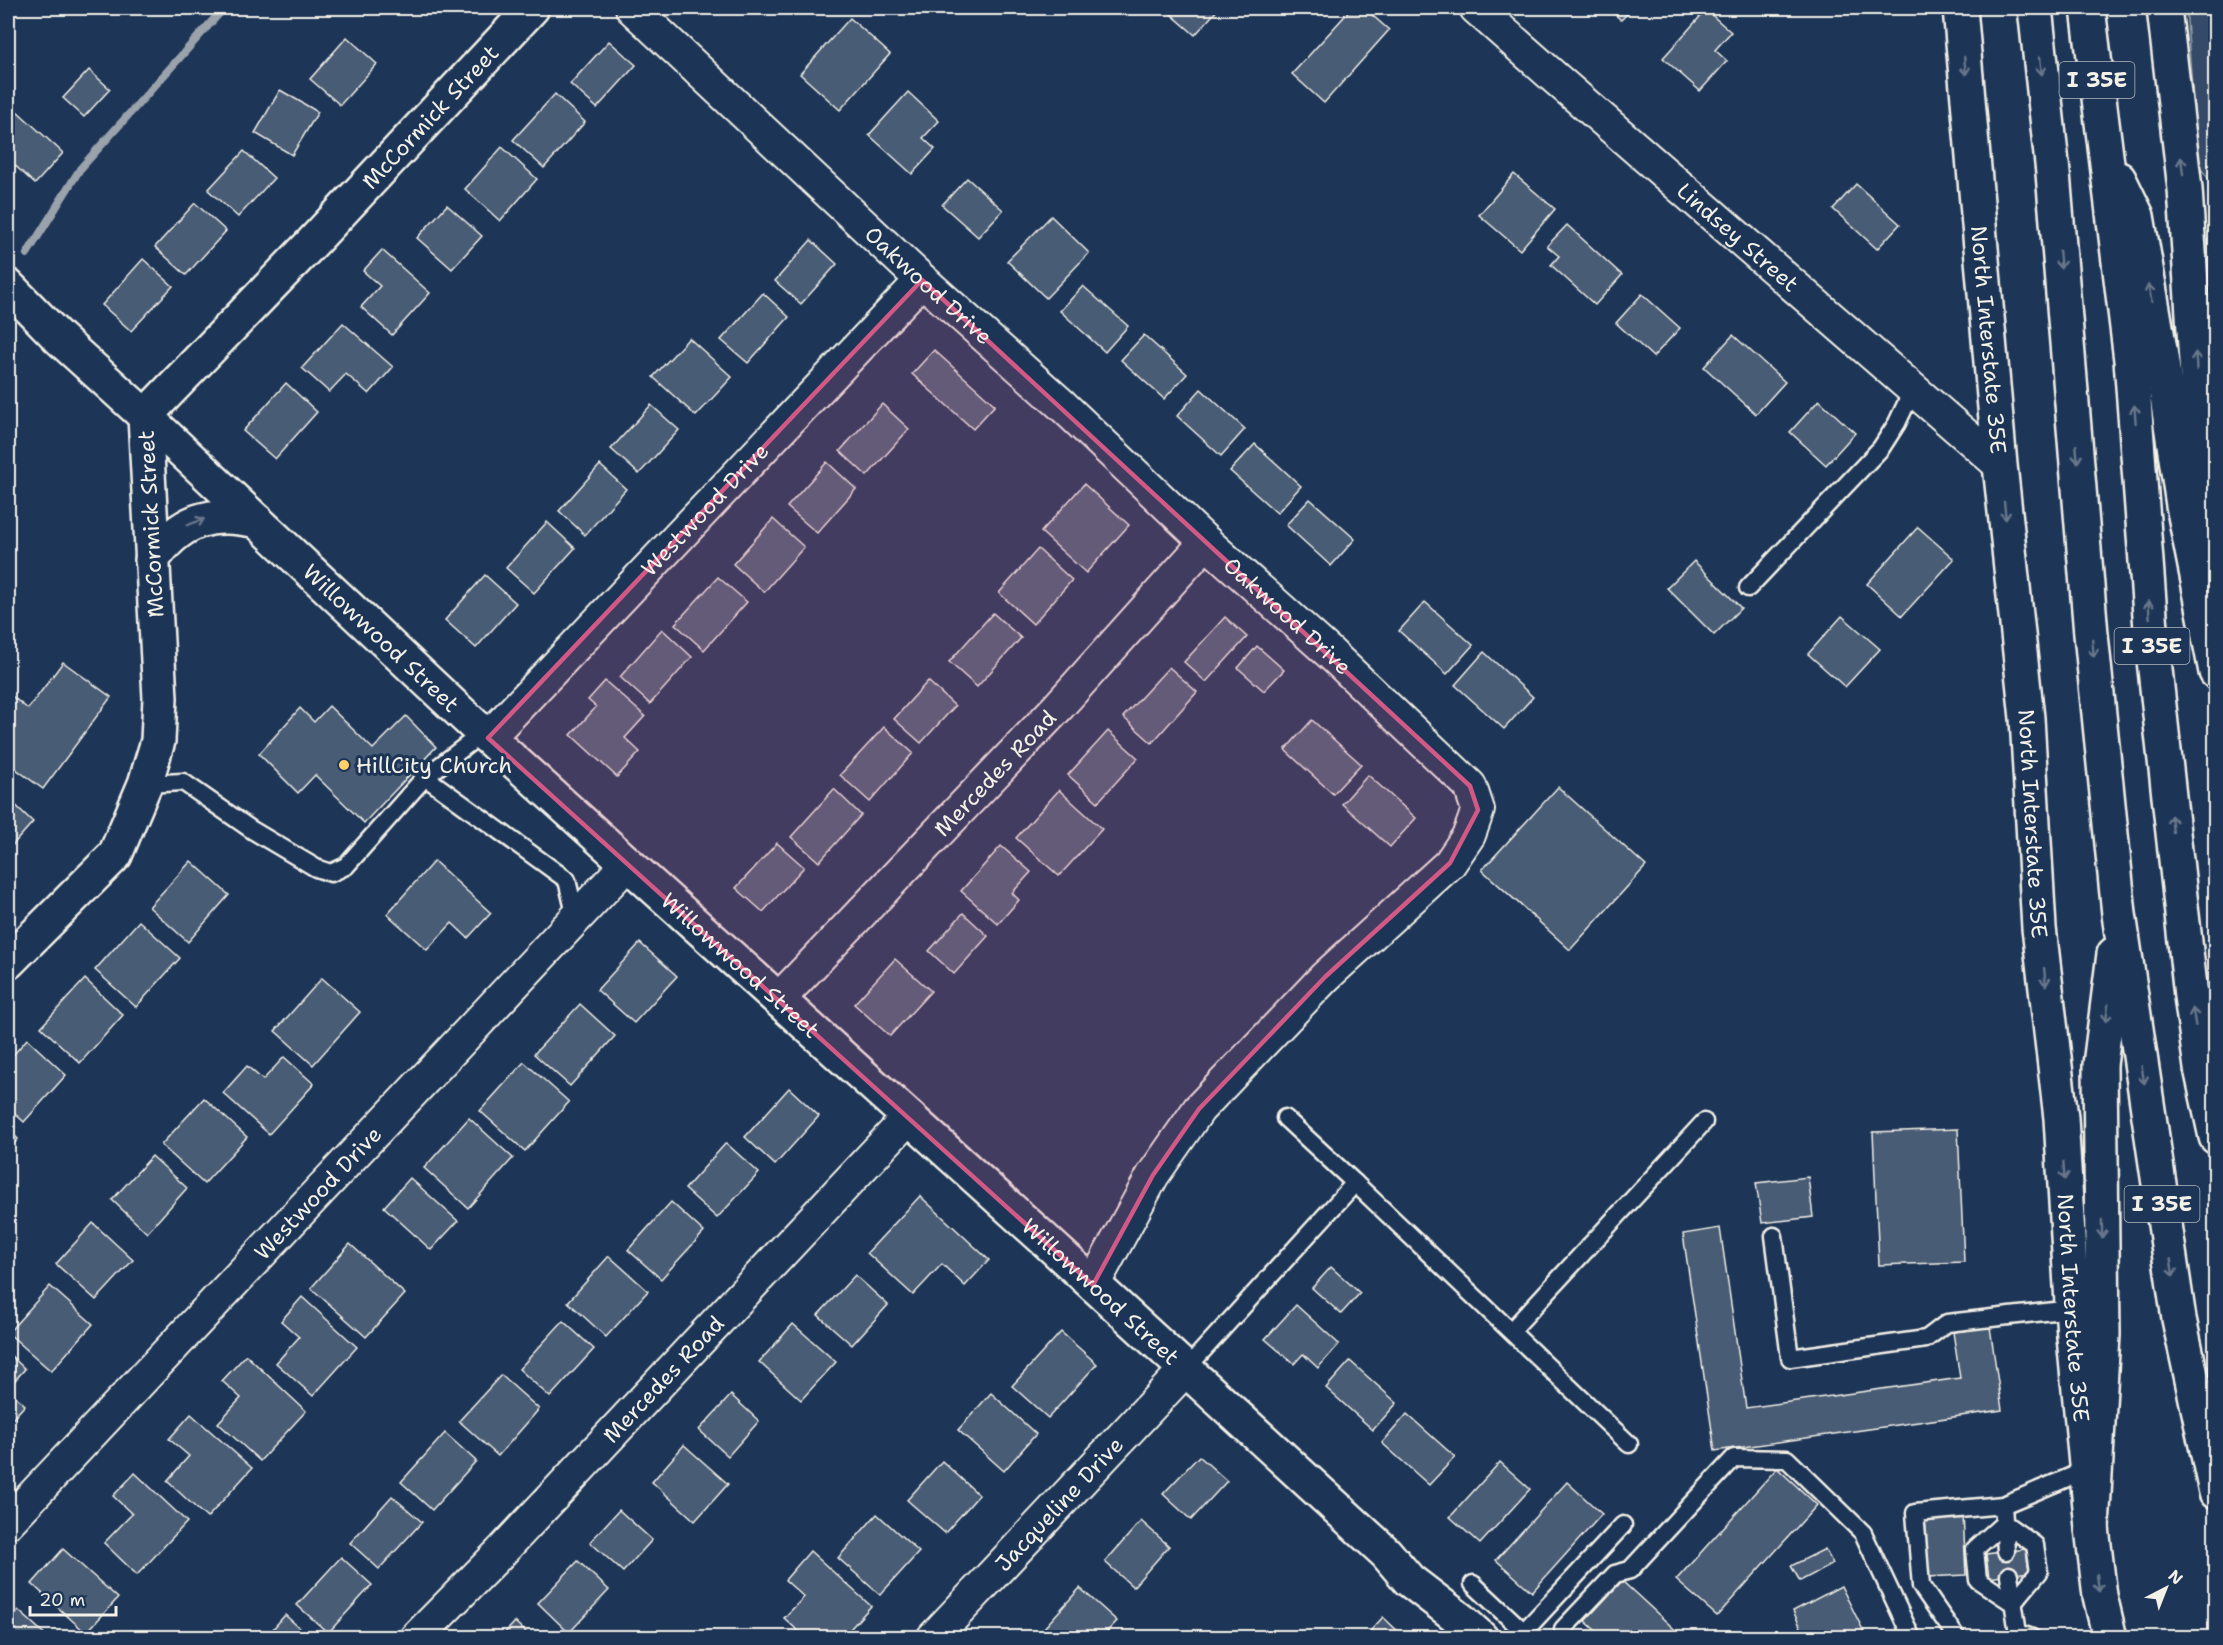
<svg xmlns="http://www.w3.org/2000/svg" width="2223" height="1645" font-family="'Shantell Sans',sans-serif">
<style>
.green{fill:#354a67;stroke:#949ea8;stroke-width:1.5}
.lines{fill:none;stroke-linecap:round;stroke-linejoin:round}
.stream{stroke:#9aa2ab;stroke-width:8}
.building{fill:#485b74;stroke:#f4f1e8;stroke-width:1.5}
.service-casing{stroke:#f4f1e8;stroke-width:21}
.minor-casing{stroke:#f4f1e8;stroke-width:36}
.tertiary-casing{stroke:#f4f1e8;stroke-width:38}
.secondary-casing{stroke:#f4f1e8;stroke-width:38}
.motorway-casing{stroke:#f4f1e8;stroke-width:38}
.service{stroke:#1d3557;stroke-width:16}
.minor{stroke:#1d3557;stroke-width:32}
.tertiary{stroke:#1d3557;stroke-width:33}
.secondary{stroke:#1d3557;stroke-width:33}
.motorway{stroke:#1d3557;stroke-width:33}
.oneway{stroke:#68778a}
.marked{fill:#d15985;fill-opacity:0.2;stroke:#d15985;stroke-width:4.5;stroke-linejoin:round}
.poi-dot{fill:#ffd166;stroke:#1d3557;stroke-width:2}
.labels{text-anchor:middle;dominant-baseline:central;stroke-width:6;stroke-linejoin:round;paint-order:stroke}
.shield{fill:#1d3557;stroke:#b4b9bc;stroke-width:1.5}
.shield-label{font-size:21px;font-weight:bold;fill:#f4f1e8}
.street-label{font-size:22px;fill:#f4f1e8;stroke:#1d3557}
.poi-label{font-size:22px;fill:#f4f1e8;stroke:#1d3557;text-anchor:start}
</style>
<rect width="100%" height="100%" fill="#1d3557"/>
<filter id="ink" filterUnits="userSpaceOnUse"><feTurbulence type="fractalNoise" baseFrequency=".0167" numOctaves="2"/><feDisplacementMap in="SourceGraphic" scale="12" xChannelSelector="R" yChannelSelector="G"/><feConvolveMatrix kernelMatrix="1 2 1 2 8 2 1 2 1" color-interpolation-filters="sRGB"/></filter>
<g filter="url(#ink)">
<path class="green" d="M2186 8H2215V181L2208 178 2198 165Z"/>
<g class="lines">
<path class="stream" d="M27 254 80 169 224 8"/>
</g>
<g class="building">
<path d="M1178 8H1219L1195 35 1171 14Z"/>
<path d="M1352 8H1364L1389 30 1324 103 1292 74Z"/>
<path d="M1608 8H1633L1621 20Z"/>
<path d="M1706 10 1731 32 1715 50 1727 61 1700 91 1663 58Z"/>
<path d="M850 18 890 54 840 110 800 74Z"/>
<path d="M347 37 377 64 340 105 310 79Z"/>
<path d="M609 41 636 65 597 108 570 84Z"/>
<path d="M89 70 110 89 84 117 63 98Z"/>
<path d="M280 90 318 112 292 155 255 133Z"/>
<path d="M908 92 939 121 923 138 935 149 912 174 869 135Z"/>
<path d="M555 94 585 122 544 168 513 140Z"/>
<path d="M17 111 63 153 35 184 8 159V122Z"/>
<path d="M502 147 537 179 500 221 465 189Z"/>
<path d="M244 151 274 178 238 217 208 190Z"/>
<path d="M1514 174 1555 209 1520 250 1479 215Z"/>
<path d="M967 178 1003 210 978 237 942 205Z"/>
<path d="M1856 184 1900 224 1877 249 1833 209Z"/>
<path d="M195 203 226 231 186 275 155 247Z"/>
<path d="M447 205 482 236 452 269 417 238Z"/>
<path d="M1051 216 1089 253 1046 298 1007 261Z"/>
<path d="M1567 225 1622 275 1595 305 1551 265 1559 256 1547 246Z"/>
<path d="M811 240 837 264 801 304 775 281Z"/>
<path d="M382 250 430 293 392 335 361 307 380 286 363 271Z"/>
<path d="M143 259 173 286 131 331 102 305Z"/>
<path d="M1083 286 1128 326 1105 352 1060 311Z"/>
<path d="M763 293 789 317 748 363 721 340Z"/>
<path d="M1642 294 1680 328 1653 357 1616 323Z"/>
<path d="M343 323 393 367 369 394 346 374 329 392 302 368Z"/>
<path d="M1144 335 1187 374 1164 399 1121 360Z"/>
<path d="M1733 335 1785 382 1756 414 1704 367Z"/>
<path d="M689 338 732 377 696 416 653 377Z"/>
<path d="M934 350 995 405 973 429 912 374Z"/>
<path d="M286 383 317 412 275 459 243 431Z"/>
<path d="M1201 389 1245 429 1221 456 1177 416Z"/>
<path d="M1819 400 1855 433 1826 465 1790 432Z"/>
<path d="M882 404 909 429 867 476 840 451Z"/>
<path d="M651 405 679 430 639 474 611 449Z"/>
<path d="M1255 444 1301 486 1277 513 1230 471Z"/>
<path d="M827 462 856 489 817 533 787 507Z"/>
<path d="M600 465 626 489 585 535 559 511Z"/>
<path d="M1084 484 1129 525 1086 573 1041 532Z"/>
<path d="M1310 499 1355 539 1331 566 1286 525Z"/>
<path d="M773 519 804 547 764 592 733 564Z"/>
<path d="M547 522 575 548 534 593 506 568Z"/>
<path d="M1918 527 1954 559 1902 616 1867 584Z"/>
<path d="M1038 549 1072 580 1033 624 999 593Z"/>
<path d="M1694 561 1741 608 1714 635 1667 588Z"/>
<path d="M485 575 516 603 476 648 445 620Z"/>
<path d="M718 577 747 602 704 650 675 624Z"/>
<path d="M1425 602 1473 645 1447 674 1399 631Z"/>
<path d="M993 613 1021 638 977 687 949 662Z"/>
<path d="M1842 616 1880 649 1845 687 1808 654Z"/>
<path d="M1225 617 1247 637 1206 682 1184 662Z"/>
<path d="M662 629 692 657 650 704 620 677Z"/>
<path d="M1257 646 1284 670 1264 691 1238 668Z"/>
<path d="M1484 652 1533 697 1504 729 1455 685Z"/>
<path d="M63 662 111 697 43 789 8 763V693L28 709Z"/>
<path d="M1169 667 1197 692 1152 743 1123 717Z"/>
<path d="M605 681 645 716 625 738 640 752 617 777 571 735 596 707 588 700Z"/>
<path d="M928 681 955 706 921 743 894 719Z"/>
<path d="M329 706 373 749 406 716 436 747 364 823 315 775 298 793 259 754 300 708 314 722Z"/>
<path d="M1312 720 1361 764 1333 794 1285 750Z"/>
<path d="M884 727 913 753 870 802 840 775Z"/>
<path d="M1108 731 1138 758 1098 802 1068 775Z"/>
<path d="M1368 775 1416 818 1390 847 1342 804Z"/>
<path d="M1558 787 1646 866 1570 950 1482 870Z"/>
<path d="M834 789 861 815 819 862 791 837Z"/>
<path d="M1059 790 1102 829 1059 876 1016 838Z"/>
<path d="M8 798 33 822 8 850Z"/>
<path d="M777 843 804 867 763 912 736 888Z"/>
<path d="M1001 846 1031 872 1012 893 1019 900 998 924 961 891Z"/>
<path d="M191 861 229 895 188 942 149 907Z"/>
<path d="M434 861 491 913 468 938 452 923 427 950 387 914Z"/>
<path d="M963 913 988 936 954 974 929 951Z"/>
<path d="M139 921 180 958 136 1007 95 970Z"/>
<path d="M640 943 677 976 634 1023 597 990Z"/>
<path d="M895 959 931 991 890 1036 854 1004Z"/>
<path d="M322 978 360 1012 313 1065 275 1031Z"/>
<path d="M85 979 123 1015 80 1063 41 1027Z"/>
<path d="M580 1004 615 1036 570 1086 534 1054Z"/>
<path d="M27 1039 66 1075 24 1122 8 1107V1061Z"/>
<path d="M284 1057 314 1084 269 1134 223 1093 247 1066 263 1080Z"/>
<path d="M524 1062 569 1102 525 1151 480 1111Z"/>
<path d="M789 1088 819 1116 775 1165 745 1137Z"/>
<path d="M204 1098 247 1137 204 1184 161 1145Z"/>
<path d="M469 1118 513 1158 468 1208 424 1168Z"/>
<path d="M8 1129 18 1139 8 1150Z"/>
<path d="M1958 1129 1964 1262 1879 1265 1873 1132Z"/>
<path d="M726 1143 759 1173 717 1218 685 1189Z"/>
<path d="M152 1156 187 1188 147 1233 112 1200Z"/>
<path d="M1808 1177 1813 1217 1762 1223 1756 1183Z"/>
<path d="M410 1178 458 1221 431 1250 384 1207Z"/>
<path d="M920 1196 989 1260 965 1286 942 1264 913 1295 867 1253Z"/>
<path d="M671 1202 704 1232 661 1279 628 1250Z"/>
<path d="M93 1223 133 1260 96 1300 56 1264Z"/>
<path d="M1720 1228 1746 1408 1960 1378 1953 1332 1990 1327 2002 1410 1715 1451 1683 1234Z"/>
<path d="M350 1244 405 1294 366 1337 311 1288Z"/>
<path d="M609 1256 648 1291 606 1337 568 1302Z"/>
<path d="M1331 1267 1360 1293 1341 1314 1312 1288Z"/>
<path d="M855 1275 888 1305 852 1345 818 1315Z"/>
<path d="M50 1286 93 1324 51 1371 8 1333Z"/>
<path d="M302 1297 357 1347 313 1396 276 1363 299 1337 281 1321Z"/>
<path d="M1296 1305 1339 1344 1318 1368 1303 1354 1294 1364 1265 1339Z"/>
<path d="M563 1321 594 1349 550 1397 519 1369Z"/>
<path d="M793 1324 836 1362 801 1400 759 1362Z"/>
<path d="M1061 1332 1097 1364 1048 1418 1012 1386Z"/>
<path d="M8 1353 25 1369 8 1388Z"/>
<path d="M246 1355 306 1411 260 1461 218 1423 241 1398 222 1381Z"/>
<path d="M1350 1361 1397 1403 1373 1430 1326 1388Z"/>
<path d="M501 1375 539 1409 498 1456 459 1421Z"/>
<path d="M8 1389 25 1405 8 1424Z"/>
<path d="M991 1393 1036 1434 1004 1471 958 1430Z"/>
<path d="M731 1395 759 1421 728 1456 699 1430Z"/>
<path d="M191 1414 252 1468 207 1518 167 1481 189 1456 169 1439Z"/>
<path d="M1407 1414 1455 1457 1429 1485 1382 1443Z"/>
<path d="M445 1433 476 1461 432 1510 401 1482Z"/>
<path d="M684 1445 728 1484 695 1521 652 1482Z"/>
<path d="M1199 1456 1227 1481 1191 1520 1163 1494Z"/>
<path d="M942 1461 979 1495 945 1533 907 1500Z"/>
<path d="M1500 1462 1530 1489 1480 1544 1450 1517Z"/>
<path d="M1777 1468 1817 1505 1717 1616 1676 1580Z"/>
<path d="M135 1473 187 1522 137 1575 104 1543 132 1514 113 1496Z"/>
<path d="M1567 1482 1602 1514 1532 1592 1496 1560Z"/>
<path d="M392 1496 422 1522 379 1569 350 1543Z"/>
<path d="M619 1510 652 1540 623 1572 590 1542Z"/>
<path d="M877 1514 919 1552 880 1595 838 1558Z"/>
<path d="M1963 1514 1966 1575 1927 1577 1924 1516Z"/>
<path d="M1141 1521 1169 1546 1133 1587 1105 1562Z"/>
<path d="M63 1549 118 1598 86 1633 32 1584Z"/>
<path d="M1825 1549 1833 1564 1800 1581 1791 1566Z"/>
<path d="M2026 1549 2029 1572 1989 1578 1986 1554Z"/>
<path d="M810 1551 871 1606 842 1638H806L784 1618 804 1597 785 1580Z"/>
<path d="M341 1557 372 1585 328 1633 297 1605Z"/>
<path d="M578 1561 609 1590 569 1633 538 1603Z"/>
<path d="M1622 1581 1684 1638H1604L1585 1621Z"/>
<path d="M1841 1586 1867 1638H1806L1793 1611Z"/>
<path d="M1080 1588 1117 1621 1101 1638H1035Z"/>
<path d="M18 1610 49 1638H8V1621Z"/>
<path d="M285 1615 311 1638H265Z"/>
<path d="M1383 1617 1405 1638H1364Z"/>
<path d="M515 1622 532 1638H500Z"/>
</g>
<g class="lines">
<g class="service-casing">
<g id="service">
<path d="M1748 588 1881 448 1897 423 1913 389"/>
<path d="M425 777 567 880 576 918"/>
<path d="M145 784 183 782 252 830 316 868 331 873 346 866 425 777 476 738 473 725"/>
<path d="M1355 1183 1629 1444"/>
<path d="M1774 1236 1790 1358 1926 1339 1947 1323 2072 1309"/>
<path d="M1511 1331 1704 1122"/>
<path d="M1185 1370 1355 1183 1285 1118"/>
<path d="M2004 1523 2035 1545 2039 1572 2013 1603 1978 1580 1975 1549Z"/>
<path d="M2006 1551 2003 1505 2091 1468"/>
<path d="M2009 1575 2018 1633 2032 1638"/>
<path d="M1473 1584 1523 1631"/>
<path d="M1563 1629 1615 1574 1630 1570 1734 1458 1787 1459 1863 1533 1912 1638"/>
<path d="M1518 1638 1623 1525"/>
<path d="M1957 1638 1921 1586 1915 1513 2003 1505"/>
</g>
</g>
<g class="minor-casing">
<g id="minor">
<path id="s1" d="M632 8 922 280 1062 405 1206 542 1331 654 1470 786 1478 810 1469 835 1450 863 1325 977 1199 1109 1153 1175 1093 1285"/>
<path id="s2" d="M1476 8 1554 77 2000 465"/>
<path id="s3" d="M488 738 922 280"/>
<path id="s4" d="M778 1000 1057 708 1206 542"/>
<path id="s5" d="M8 1522 627 864"/>
<path id="s6" d="M416 1638 500 1553 909 1117"/>
<path id="s7" d="M933 1638 1185 1370"/>
</g>
</g>
<g class="tertiary-casing">
<g id="tertiary">
<path id="s8" d="M8 286 59 338 145 416 473 724 1045 1240 1386 1553 1409 1580 1460 1619 1481 1638"/>
<path d="M152 560C180 520 211 510 257 521"/>
<path id="s9" d="M8 962 115 855 145 784 158 741 160 698 145 416 310 245 532 8"/>
</g>
</g>
<g class="secondary-casing">
<g id="secondary">
<path id="s10" d="M1960 8 2000 465 2027 718 2039 928 2061 1118 2074 1337 2092 1528 2100 1596 2110 1638"/>
<path d="M2164 8 2185 189 2201 440 2216 568"/>
</g>
</g>
<g class="motorway-casing">
<g id="motorway">
<path d="M2035 8 2053 173 2091 634 2119 914 2179 1319 2216 1492"/>
<path d="M2088 8 2131 360 2152 642 2191 996 2201 1068 2216 1137"/>
<path d="M2119 179 2137 216 2160 350 2183 505 2216 672"/>
<path d="M2092 1528 2103 1335 2100 1065 2114 954"/>
</g>
</g>
<use href="#service" class="service"/>
<use href="#minor" class="minor"/>
<use href="#tertiary" class="tertiary"/>
<use href="#secondary" class="secondary"/>
<use href="#motorway" class="motorway"/>
</g>
<defs><path id="oneway-shaft" d="M-6 0H5M1.5-3L5.5 0L1.5 3" fill="none" stroke-width="1.6" stroke-linecap="round" stroke-linejoin="round" transform="scale(1.5)"/></defs>
<g class="oneway">
<use href="#oneway-shaft" transform="translate(1965 66) rotate(85)"/>
<use href="#oneway-shaft" transform="translate(2041 66) rotate(84)"/>
<use href="#oneway-shaft" transform="translate(2182 166) rotate(-97)"/>
<use href="#oneway-shaft" transform="translate(2060 260) rotate(85)"/>
<use href="#oneway-shaft" transform="translate(2150 293) rotate(-100)"/>
<use href="#oneway-shaft" transform="translate(2196 361) rotate(-94)"/>
<use href="#oneway-shaft" transform="translate(2135 414) rotate(-94)"/>
<use href="#oneway-shaft" transform="translate(2077 454) rotate(85)"/>
<use href="#oneway-shaft" transform="translate(2005 511) rotate(84)"/>
<use href="#oneway-shaft" transform="translate(196 522) rotate(-21)"/>
<use href="#oneway-shaft" transform="translate(2149 609) rotate(-94)"/>
<use href="#oneway-shaft" transform="translate(2093 648) rotate(84)"/>
<use href="#oneway-shaft" transform="translate(2172 824) rotate(-96)"/>
<use href="#oneway-shaft" transform="translate(2045 977) rotate(84)"/>
<use href="#oneway-shaft" transform="translate(2107 1013) rotate(97)"/>
<use href="#oneway-shaft" transform="translate(2194 1017) rotate(-99)"/>
<use href="#oneway-shaft" transform="translate(2143 1075) rotate(81)"/>
<use href="#oneway-shaft" transform="translate(2064 1171) rotate(86)"/>
<use href="#oneway-shaft" transform="translate(2102 1229) rotate(89)"/>
<use href="#oneway-shaft" transform="translate(2172 1268) rotate(81)"/>
<use href="#oneway-shaft" transform="translate(2098 1583) rotate(83)"/>
</g>
</g>
<path class="marked" d="M922 280 1470 786 1478 810 1450 863 1325 977 1199 1109 1153 1175 1093 1285 488 738Z"/>
<circle class="poi-dot" cx="344" cy="765" r="6"/>
<g class="labels">
<g class="shield">
<rect x="2059.5" y="62" width="75" height="36" rx="4.5"/>
<rect x="2114.5" y="628" width="75" height="36" rx="4.5"/>
<rect x="2124.5" y="1186" width="75" height="36" rx="4.5"/>
</g>
<g class="shield-label">
<text x="2097" y="80">I 35E</text>
<text x="2152" y="646">I 35E</text>
<text x="2162" y="1204">I 35E</text>
</g>
<g class="street-label">
<text stroke="none"><textPath href="#s9" startOffset="1012">McCormick Street</textPath></text>
<text stroke="none"><textPath href="#s2" startOffset="348">Lindsey Street</textPath></text>
<text stroke="none"><textPath href="#s1" startOffset="406">Oakwood Drive</textPath></text>
<text stroke="none"><textPath href="#s10" startOffset="333">North Interstate 35E</textPath></text>
<text stroke="none"><textPath href="#s3" startOffset="315">Westwood Drive</textPath></text>
<text transform="translate(151 524) rotate(-93)">McCormick Street</text>
<text stroke="none"><textPath href="#s1" startOffset="894">Oakwood Drive</textPath></text>
<text stroke="none"><textPath href="#s8" startOffset="513">Willowwood Street</textPath></text>
<text stroke="none"><textPath href="#s4" startOffset="314">Mercedes Road</textPath></text>
<text stroke="none"><textPath href="#s10" startOffset="819">North Interstate 35E</textPath></text>
<text stroke="none"><textPath href="#s8" startOffset="999">Willowwood Street</textPath></text>
<text stroke="none"><textPath href="#s5" startOffset="452">Westwood Drive</textPath></text>
<text stroke="none"><textPath href="#s8" startOffset="1485">Willowwood Street</textPath></text>
<text stroke="none"><textPath href="#s10" startOffset="1305">North Interstate 35E</textPath></text>
<text stroke="none"><textPath href="#s6" startOffset="358">Mercedes Road</textPath></text>
<text stroke="none"><textPath href="#s7" startOffset="184">Jacqueline Drive</textPath></text>
</g>
<g class="poi-label">
<text x="356" y="765">HillCity Church</text>
</g>
</g>
<rect width="2223" height="1645" fill="none" stroke="#1d3557" stroke-width="30"/>
<rect x="15" y="15" width="2193" height="1615" fill="none" stroke="#f4f1e8" stroke-width="2" filter="url(#ink)"/>
<g transform="translate(2166 1588) rotate(42)" stroke="#1d3557" stroke-width="4.5" paint-order="stroke">
<path d="M0-4.5L10 22L0 15L-10 22Z" fill="#f4f1e8"/>
<text y="-9" font-size="16" font-weight="bold" text-anchor="middle" fill="#f4f1e8">N</text>
</g>
<path d="M30 1606v9h86v-9" fill="none" stroke="#f4f1e8" stroke-width="3"/>
<text x="39" y="1606" font-size="18" fill="#f4f1e8" stroke="#1d3557" stroke-width="4.5" paint-order="stroke">20 m</text>
</svg>
